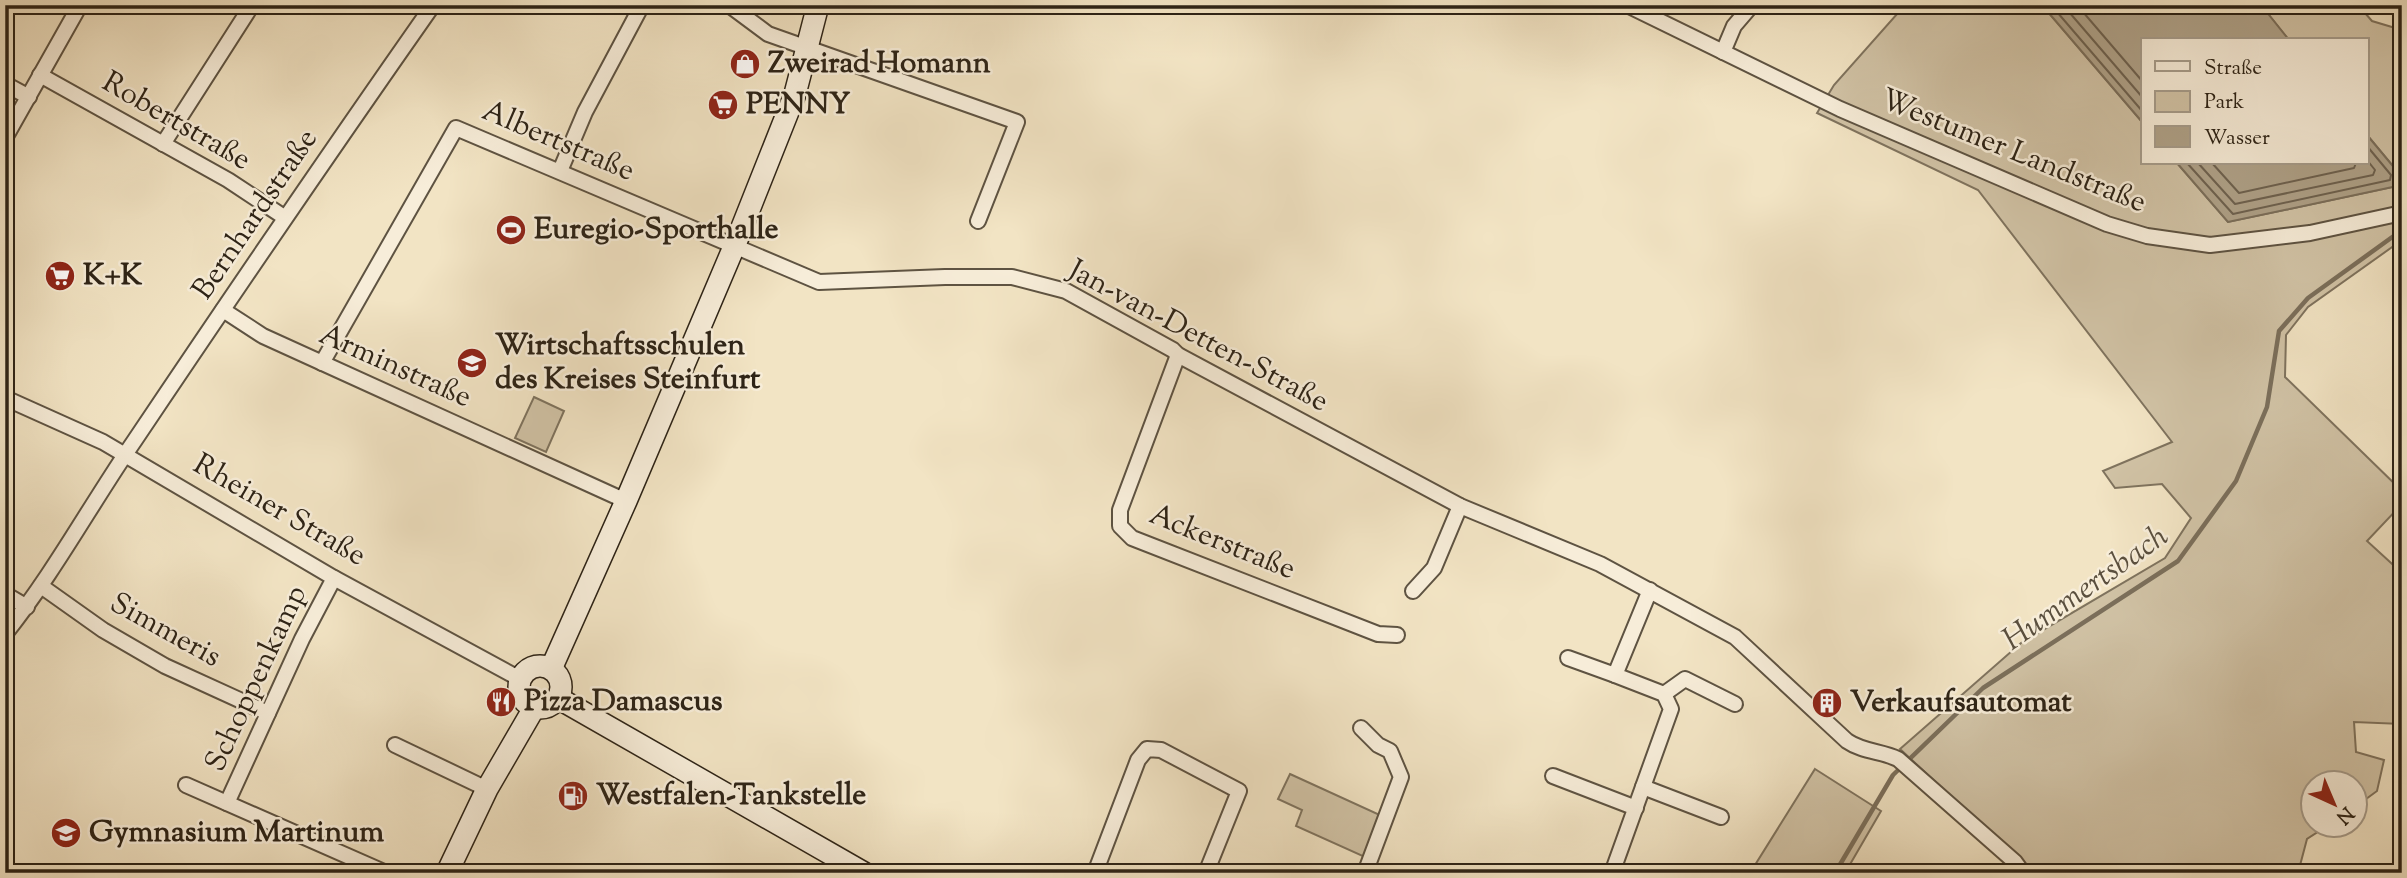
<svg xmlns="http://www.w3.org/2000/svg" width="2407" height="878" font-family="'Sorts Mill Goudy',serif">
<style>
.green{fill:#d1c3a6;stroke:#7f735e;stroke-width:2}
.water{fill:#afa289;stroke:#7b6f5b;stroke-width:2}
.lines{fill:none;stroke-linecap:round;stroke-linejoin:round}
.shore{stroke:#6e6250;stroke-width:2}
.stream{stroke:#7b6f5b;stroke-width:4.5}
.street-casing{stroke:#5e5342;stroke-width:18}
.secondary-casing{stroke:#2d2316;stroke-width:24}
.street{stroke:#f7edd9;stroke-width:14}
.secondary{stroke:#f7edd9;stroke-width:21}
.labels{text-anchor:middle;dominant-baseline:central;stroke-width:5;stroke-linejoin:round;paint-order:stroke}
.poi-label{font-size:30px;font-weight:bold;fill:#2d2316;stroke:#f7edd9;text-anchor:start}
.street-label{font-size:30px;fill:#2d2316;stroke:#f7edd9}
.water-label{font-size:32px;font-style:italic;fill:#5a4f3e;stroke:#f7edd9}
</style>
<rect width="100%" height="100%" fill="#f2e4c4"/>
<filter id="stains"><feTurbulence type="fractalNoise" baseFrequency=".00286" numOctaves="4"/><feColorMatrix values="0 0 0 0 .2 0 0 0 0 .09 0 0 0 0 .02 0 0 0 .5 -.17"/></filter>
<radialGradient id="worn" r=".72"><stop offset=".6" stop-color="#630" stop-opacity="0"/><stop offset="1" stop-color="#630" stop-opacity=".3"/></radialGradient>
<g class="green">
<path d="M1905 5H2042L2143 123V163H2177L2228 222 2402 185V240L2308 307 2286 335 2285 377 2402 491V504L2367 541 2402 573V724L2354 722 2356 752 2384 760 2377 791 2355 807 2354 784H2312V826H2327L2307 839 2298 873H2029L2020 860 1900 749 2021 643 2165 558 2191 518 2162 484 2115 488 2103 471 2172 442 1978 190 1817 113 1834 85Z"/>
<path d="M2261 5H2358L2372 21 2402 30V177L2367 135V40H2289Z"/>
<path d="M534 397 564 411 546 452 515 438Z"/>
<path d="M1815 769 1881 811 1845 873H1750Z"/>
<path d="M1290 774 1382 816 1367 858 1296 826 1302 810 1278 799Z"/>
</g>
<g class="water">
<path d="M2042 5H2261L2289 40H2143V123Z"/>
<path d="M2367 135 2402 177V185L2228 222 2177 163H2367Z"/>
</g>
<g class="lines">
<g class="shore">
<path d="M2051 5 2143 112"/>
<path d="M2063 5 2143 98"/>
<path d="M2077 5 2143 82"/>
<path d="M2187 163 2233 214 2390 180 2391 175 2367 146"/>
<path d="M2198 163 2235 204 2373 175 2375 170 2367 160"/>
<path d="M2212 163 2239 193 2354 168 2356 163"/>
</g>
<path class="stream" d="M1835 873 1893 775 1983 688 2178 561 2236 481 2267 407 2279 331 2308 298 2402 230"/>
<g class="street-casing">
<g id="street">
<path d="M729 5 768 34 1017 122 978 221"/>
<path d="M1627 5 1840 109 2107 224 2147 236 2210 245 2310 233 2402 213"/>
<path d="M1723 52 1734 26 1752 5"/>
<path d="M40 75 228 180 284 217"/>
<path d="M5 84 29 97"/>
<path d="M5 138 80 5"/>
<path d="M163 144 252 5"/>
<path d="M560 171 585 112 642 5"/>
<path d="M223 310 263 336 626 501"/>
<path d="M1178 355 1120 510V526L1132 538 1378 634 1397 635"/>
<path d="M322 363 456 128 819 282 945 277H1012L1066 291 1173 350 1178 355 1460 506 1600 564 1735 637 1847 741C1863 752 1881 751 1898 759L2015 862 2023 873"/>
<path d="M5 398 103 442 334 578 520 679"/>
<path d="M41 586 103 630 165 666 268 713"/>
<path d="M1413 591 1434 568 1460 506"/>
<path d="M5 594 27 607"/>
<path d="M5 634C54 573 91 504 135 440 233 294 332 149 433 5"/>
<path d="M1568 658 1615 675"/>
<path d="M1664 694 1685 679 1735 704"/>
<path d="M1361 728 1378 745 1390 751 1401 777 1365 873"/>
<path d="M395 745 487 789"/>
<path d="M1553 776 1636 808"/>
<path d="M186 785 386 873"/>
<path d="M1643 787 1721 817"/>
<path d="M227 803 302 639 334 578"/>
<path d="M1095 873 1138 760 1147 749 1161 750 1239 791 1206 873"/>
<path d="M1612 873 1671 709 1664 694 1615 675 1650 590"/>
</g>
</g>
<g class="secondary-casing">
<g id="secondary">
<circle cx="540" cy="687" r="21"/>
<path d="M551 669 626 501 739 235 795 94 818 5"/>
<path d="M558 698 864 873"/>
<path d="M447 873 487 789 534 708"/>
</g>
</g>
<use href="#street" class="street"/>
<use href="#secondary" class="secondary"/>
</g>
<defs>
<g id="shop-disc" transform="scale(1.575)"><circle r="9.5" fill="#8f2418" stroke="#f7edd9"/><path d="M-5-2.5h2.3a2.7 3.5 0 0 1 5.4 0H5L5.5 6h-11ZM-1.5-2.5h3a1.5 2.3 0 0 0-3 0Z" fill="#fff"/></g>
<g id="supermarket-disc" transform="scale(1.575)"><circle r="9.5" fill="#8f2418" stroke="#f7edd9"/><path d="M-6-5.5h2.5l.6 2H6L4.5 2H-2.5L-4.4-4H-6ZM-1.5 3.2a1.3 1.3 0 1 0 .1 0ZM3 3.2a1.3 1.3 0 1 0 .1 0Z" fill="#fff"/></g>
<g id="stadium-disc" transform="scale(1.575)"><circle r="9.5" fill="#8f2418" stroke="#f7edd9"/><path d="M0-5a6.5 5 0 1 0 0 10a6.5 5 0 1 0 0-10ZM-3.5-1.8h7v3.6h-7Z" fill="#fff"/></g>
<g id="school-disc" transform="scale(1.575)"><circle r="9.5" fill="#8f2418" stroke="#f7edd9"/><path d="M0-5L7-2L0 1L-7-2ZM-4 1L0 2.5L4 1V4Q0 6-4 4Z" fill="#fff"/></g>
<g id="restaurant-disc" transform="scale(1.575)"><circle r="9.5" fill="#8f2418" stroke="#f7edd9"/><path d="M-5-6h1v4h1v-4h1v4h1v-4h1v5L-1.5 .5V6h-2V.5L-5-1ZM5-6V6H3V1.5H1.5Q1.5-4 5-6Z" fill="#fff"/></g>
<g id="building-disc" transform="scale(1.575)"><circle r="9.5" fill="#8f2418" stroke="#f7edd9"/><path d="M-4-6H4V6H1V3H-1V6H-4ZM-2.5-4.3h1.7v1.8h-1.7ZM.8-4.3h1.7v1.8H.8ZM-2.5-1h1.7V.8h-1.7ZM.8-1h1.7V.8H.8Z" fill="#fff"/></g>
<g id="fuel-disc" transform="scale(1.575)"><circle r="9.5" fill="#8f2418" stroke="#f7edd9"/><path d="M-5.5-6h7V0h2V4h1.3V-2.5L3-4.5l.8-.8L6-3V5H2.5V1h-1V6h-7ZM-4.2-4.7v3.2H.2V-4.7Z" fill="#fff"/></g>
</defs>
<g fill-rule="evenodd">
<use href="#shop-disc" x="745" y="64"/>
<use href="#supermarket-disc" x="723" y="105"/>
<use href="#stadium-disc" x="511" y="230"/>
<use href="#supermarket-disc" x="60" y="276"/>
<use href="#school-disc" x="472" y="363"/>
<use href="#restaurant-disc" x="501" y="702"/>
<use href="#building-disc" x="1827" y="703"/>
<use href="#fuel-disc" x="573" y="796"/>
<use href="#school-disc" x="66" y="833"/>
</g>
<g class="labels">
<g class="poi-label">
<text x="768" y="64">Zweirad Homann</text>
<text x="746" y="105">PENNY</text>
<text x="534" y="230">Euregio-Sporthalle</text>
<text x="83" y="276">K+K</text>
<text x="495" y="346">Wirtschaftsschulen<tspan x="495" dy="34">des Kreises Steinfurt</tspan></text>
<text x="524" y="702">Pizza Damascus</text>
<text x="1850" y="703">Verkaufsautomat</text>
<text x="596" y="796">Westfalen-Tankstelle</text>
<text x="89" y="833">Gymnasium Martinum</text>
</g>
<g class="street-label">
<text transform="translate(176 122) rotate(30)">Robertstraße</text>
<text transform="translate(558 142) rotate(23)">Albertstraße</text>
<text transform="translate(2013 152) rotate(22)">Westumer Landstraße</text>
<text transform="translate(256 215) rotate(-56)">Bernhardstraße</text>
<text transform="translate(1198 337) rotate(28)">Jan-van-Detten-Straße</text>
<text transform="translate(395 367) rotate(24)">Arminstraße</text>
<text transform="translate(279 511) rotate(30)">Rheiner Straße</text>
<text transform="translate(1222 543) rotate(22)">Ackerstraße</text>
<text transform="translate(165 631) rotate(29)">Simmeris</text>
<text transform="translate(257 679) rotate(-65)">Schoppenkamp</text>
</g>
<g class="water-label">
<text transform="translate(2086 589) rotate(-35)">Hummertsbach</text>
</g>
</g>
<rect width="2407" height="878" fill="none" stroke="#f2e4c4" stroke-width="28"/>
<rect x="7" y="7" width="2393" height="864" fill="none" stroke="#2d2316" stroke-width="3.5"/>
<rect x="14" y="14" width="2379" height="850" fill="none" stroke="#2d2316" stroke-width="2"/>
<rect x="2141" y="38" width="228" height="126" fill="#f7edd9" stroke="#a69c8b" stroke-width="2"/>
<rect x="2155" y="61" width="35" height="10" fill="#f7edd9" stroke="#a69c8b" stroke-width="2"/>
<text x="2204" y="74" font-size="21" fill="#2d2316">Straße</text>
<rect x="2155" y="91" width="35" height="21" fill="#d1c3a6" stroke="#a69c8b" stroke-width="2"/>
<text x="2204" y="108" font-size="21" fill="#2d2316">Park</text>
<rect x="2155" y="126" width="35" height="21" fill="#afa289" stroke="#a69c8b" stroke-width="2"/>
<text x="2204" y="144" font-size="21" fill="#2d2316">Wasser</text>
<g transform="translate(2334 804) rotate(136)"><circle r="33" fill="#f7edd9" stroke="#a69c8b" stroke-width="2"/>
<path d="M0-5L12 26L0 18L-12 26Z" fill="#8f2418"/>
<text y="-10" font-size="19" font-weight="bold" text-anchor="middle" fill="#2d2316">N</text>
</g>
<rect width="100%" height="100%" filter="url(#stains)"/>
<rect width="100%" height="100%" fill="url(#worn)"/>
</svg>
